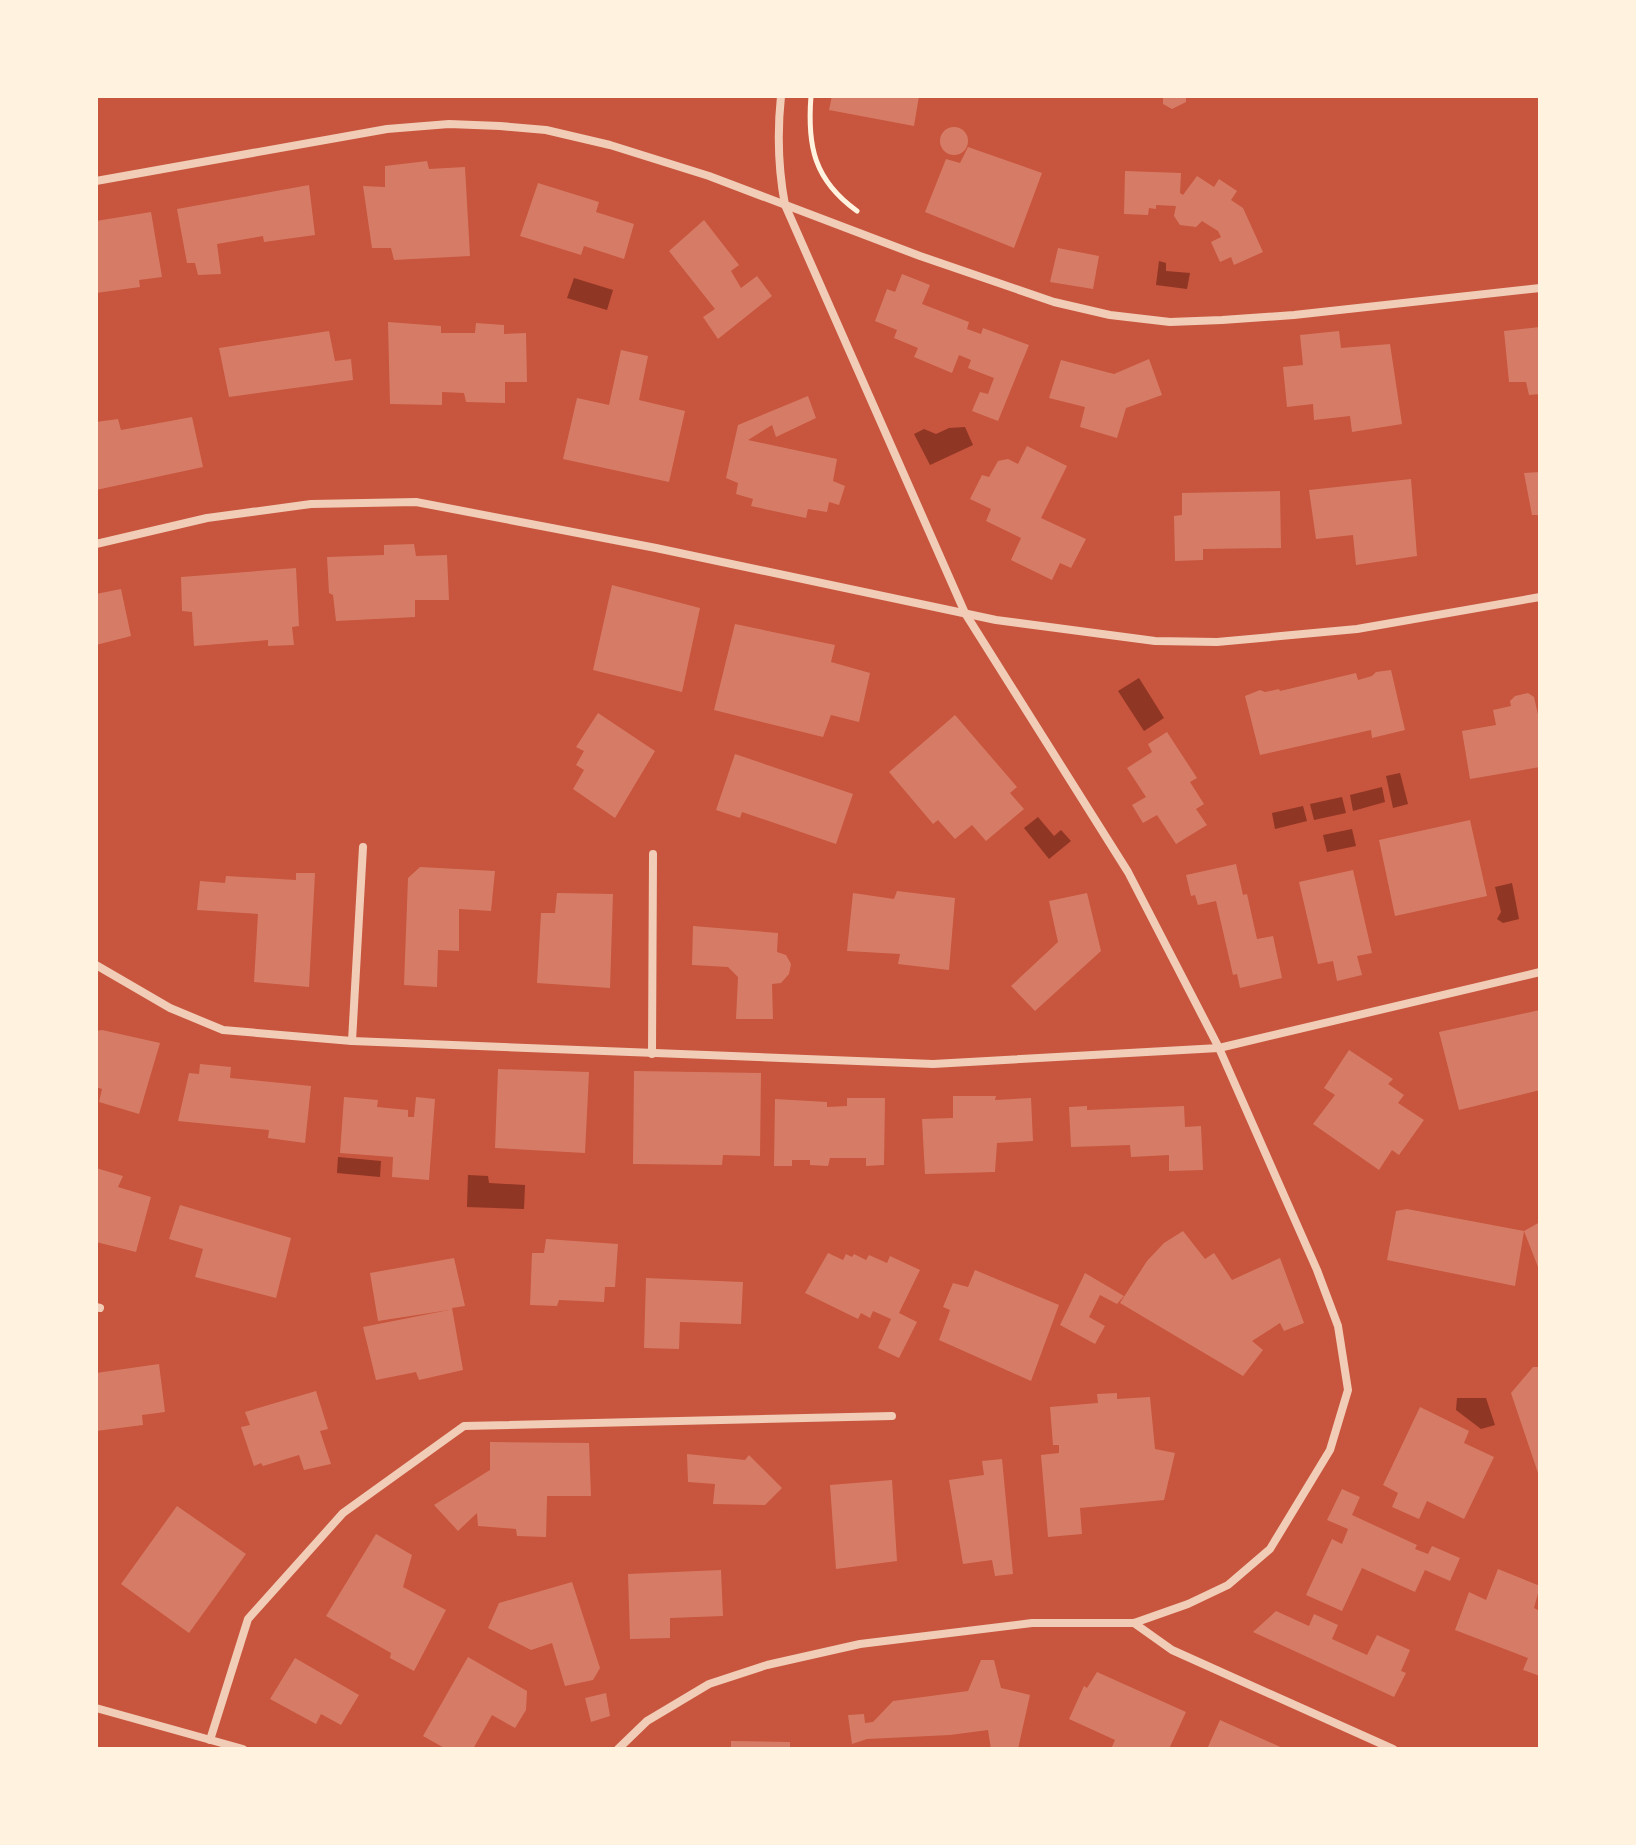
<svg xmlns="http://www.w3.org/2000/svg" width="1636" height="1845" font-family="Inter,sans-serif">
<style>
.water{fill:#8f3625}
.building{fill:#d67c66}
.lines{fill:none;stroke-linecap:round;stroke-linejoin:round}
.path{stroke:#fff3e0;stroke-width:5}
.minor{stroke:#f1ccb7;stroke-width:8}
</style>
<rect width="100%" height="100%" fill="#c8553d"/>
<g class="water">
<path d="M1159 261 1166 263V271L1190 273 1187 289 1156 285Z"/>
<path d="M574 278 613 290 607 310 567 298Z"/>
<path d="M965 427 973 445 930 465 914 434 924 429 936 434 949 428Z"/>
<path d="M1139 678 1164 718 1144 731 1118 691Z"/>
<path d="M1400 773 1408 804 1393 808 1386 776Z"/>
<path d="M1382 787 1385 802 1353 811 1350 795Z"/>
<path d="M1342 797 1346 813 1314 820 1310 804Z"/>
<path d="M1303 806 1307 821 1275 829 1272 813Z"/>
<path d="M1038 817 1054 836 1061 830 1071 841 1049 859 1024 828Z"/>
<path d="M1352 829 1356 846 1327 852 1323 835Z"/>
<path d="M1512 883 1519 919 1503 923 1497 919 1501 912 1495 887Z"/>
<path d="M338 1157 381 1161 380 1177 337 1173Z"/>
<path d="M468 1175 488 1176 489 1183 525 1185 524 1209 467 1207Z"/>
<path d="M1457 1398H1486L1495 1425 1481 1429 1456 1410Z"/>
</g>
<g class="building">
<path d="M832 96H919L914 126 829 110Z"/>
<path d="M1163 96H1186V102L1172 109 1163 104Z"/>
<circle cx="954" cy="141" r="14"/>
<path d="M968 147 1042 173 1014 248 925 212 946 159 960 163Z"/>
<path d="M427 161 429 169 465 167 470 256 394 260 391 248H372L363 186 385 187V166Z"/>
<path d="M1125 171 1181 173 1180 193 1183 195 1197 176 1214 187 1219 179 1237 191 1231 200 1243 208 1263 252 1234 265 1231 257 1220 262 1211 242 1221 237 1218 231 1202 221 1196 227 1180 225 1174 216 1176 206 1156 205V209L1149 208 1148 215 1124 214Z"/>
<path d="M538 183 599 202 596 212 634 224 624 259 584 246 581 255 520 236Z"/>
<path d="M309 185 315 235 264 242 263 236 217 244 221 274 198 275 195 263H187L177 209Z"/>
<path d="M151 212 162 277 139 280 140 287 96 293V221Z"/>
<path d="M704 220 739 265 731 271 741 288 757 276 772 296 718 339 703 317 715 309 669 251Z"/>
<path d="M1058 248 1099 256 1093 289 1050 282Z"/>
<path d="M902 274 930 285 922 304 969 322 967 329 981 334 983 328 1029 345 998 421 972 411 980 392 988 394 994 378 968 368 971 360 959 355 952 373 914 357 918 348 894 338 897 330 875 321 887 289 895 292Z"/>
<path d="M388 322 441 326V333H475L476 323 504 325V334L526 333 527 382H505V403L466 402 464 393 442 392V405L390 404Z"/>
<path d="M1540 327V394L1529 395 1526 382H1509L1504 331Z"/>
<path d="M329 331 335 361 351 359 353 380 229 397 219 348Z"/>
<path d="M1339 331 1341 348 1390 344 1402 424 1352 432 1350 416 1314 420 1313 404 1287 407 1283 367 1303 365 1300 335Z"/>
<path d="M621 350 648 356 639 400 685 411 669 482 563 459 577 398 609 405Z"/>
<path d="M1149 359 1162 395 1126 408 1117 438 1080 427 1085 407 1049 398 1061 360 1114 374Z"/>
<path d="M808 396 816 418 776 437 772 425 748 440 837 459 833 481 845 486 839 505 829 502 827 512 808 509 806 518 751 506 753 499 736 494 738 483 726 478 738 425Z"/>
<path d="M192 417 203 467 96 490V422L118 419 121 430Z"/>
<path d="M1027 446 1067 466 1041 518 1086 539 1071 568 1060 563 1052 580 1011 560 1021 538 986 521 991 509 970 499 982 475 989 477 998 461 1008 459 1018 464Z"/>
<path d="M1540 472V515H1532L1524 473Z"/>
<path d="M1411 479 1417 556 1356 565 1353 535 1316 539 1309 490Z"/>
<path d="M1280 491 1281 548 1203 549V560L1175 561 1174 516 1182 515V493Z"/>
<path d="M414 544 416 556 447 555 449 600H415V617L336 621 333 595 329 593 327 557 384 555V545Z"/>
<path d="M296 568 299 626 292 627 294 645 268 646V640L194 646 192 612 182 611 181 577Z"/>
<path d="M612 585 700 608 682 692 593 670Z"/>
<path d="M121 589 131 636 96 645V594Z"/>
<path d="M735 624 835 645 831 662 870 673 859 722 831 715 823 737 714 710Z"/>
<path d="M1391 670 1405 730 1372 738 1371 730 1260 755 1245 696 1260 690 1265 692 1279 689 1280 691 1356 673 1358 680 1372 676 1376 672Z"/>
<path d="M1528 693 1534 697 1540 723V767L1470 779 1462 731 1496 725 1493 710 1511 706 1510 701 1515 696Z"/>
<path d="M598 713 655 751 615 818 573 789 584 770 576 765 584 751 576 747Z"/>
<path d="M955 715 1017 787 1010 793 1024 809 986 841 972 825 955 839 938 820 933 824 889 772Z"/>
<path d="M1167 732 1197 778 1190 782 1204 804 1196 809 1207 825 1176 844 1157 815 1143 823 1132 805 1146 797 1127 768 1152 752 1148 744Z"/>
<path d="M735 754 853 794 836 844 742 812 740 818 716 810Z"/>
<path d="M1470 820 1487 896 1395 916 1379 840Z"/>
<path d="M1236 864 1243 895 1247 894 1257 939 1273 936 1282 978 1240 988 1237 974 1233 975 1216 901 1198 905 1195 895 1191 896 1186 875Z"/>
<path d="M420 867 495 871 491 911 459 909V951L438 950 437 987 404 985 408 878Z"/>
<path d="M1353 870 1372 953 1357 956 1362 975 1337 981 1333 961 1318 964 1299 882Z"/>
<path d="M296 873H315L309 987 254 982 258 914 197 910 200 881 225 883 226 876 296 880Z"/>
<path d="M897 891 955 898 949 970 898 964 900 954 847 951 853 893 894 899Z"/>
<path d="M557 893 613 894 610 988 537 983 541 913H555Z"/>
<path d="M1087 893 1101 951 1035 1011 1011 986 1058 942 1049 901Z"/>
<path d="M693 926 778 933 777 952 786 955 791 964 789 974 781 983 772 984 773 1019H736L738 977 728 967 692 965Z"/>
<path d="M1540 1010V1090L1459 1110 1439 1032Z"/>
<path d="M102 1030 160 1043 139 1114 99 1102 102 1089 96 1087V1031Z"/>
<path d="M1349 1050 1393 1079 1388 1084 1404 1095 1398 1103 1424 1120 1399 1155 1392 1150 1379 1170 1313 1124 1335 1095 1324 1088Z"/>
<path d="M200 1064 231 1067 230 1078 311 1086 305 1143 268 1138 269 1130 178 1121 189 1073 199 1074Z"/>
<path d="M498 1069 589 1072 585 1153 495 1148Z"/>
<path d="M634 1071 761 1073 760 1156 723 1155 722 1165 633 1164Z"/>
<path d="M953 1096H996L995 1100 1031 1098 1033 1141 997 1143 995 1172 925 1174 922 1119 953 1118Z"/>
<path d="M344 1097 378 1100 377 1107 408 1110V1117H414L416 1097 435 1099 429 1180 392 1177 393 1157 340 1153Z"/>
<path d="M847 1098H885L884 1165 866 1166V1158H830L828 1166 810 1165V1160H792V1166H774L775 1099 827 1102V1107L847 1106Z"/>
<path d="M1087 1106V1110L1184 1106 1185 1127 1201 1126 1203 1170 1169 1171V1155L1131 1157 1130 1145 1071 1147 1069 1107Z"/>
<path d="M96 1168 123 1176 118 1187 151 1197 136 1252 96 1242Z"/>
<path d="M180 1205 291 1238 276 1298 195 1277 203 1249 169 1239Z"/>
<path d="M1407 1209 1524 1231 1515 1286 1387 1260 1396 1211Z"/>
<path d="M1540 1222V1272L1524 1231Z"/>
<path d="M1183 1231 1205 1259 1214 1253 1232 1280 1280 1258 1304 1323 1284 1331 1280 1323 1252 1341 1263 1350 1243 1376 1120 1303 1147 1261 1164 1243Z"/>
<path d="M546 1239 618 1244 615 1287H605L604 1302 559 1300 557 1306 530 1305 532 1253H544Z"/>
<path d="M828 1253 843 1260 846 1254 852 1257 854 1254 866 1260 869 1255 887 1263 890 1256 920 1270 899 1313 917 1322 899 1358 878 1348 891 1319 873 1311 870 1318 861 1313 858 1319 805 1293Z"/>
<path d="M454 1258 465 1306 452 1308 463 1370 419 1380 416 1372 376 1380 363 1327 449 1310 378 1321 370 1273Z"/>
<path d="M975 1270 1059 1305 1031 1381 939 1340 950 1310 943 1307 953 1283 968 1287Z"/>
<path d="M1085 1273 1124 1296 1117 1304 1100 1295 1089 1317 1105 1326 1095 1344 1060 1325Z"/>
<path d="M646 1278 743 1282 741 1324 680 1322 679 1349 644 1348Z"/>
<path d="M159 1364 165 1412 142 1415 143 1425 96 1431V1373Z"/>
<path d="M1533 1367H1540L1539 1476 1511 1393Z"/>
<path d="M316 1391 328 1429 320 1431 331 1464 304 1470 299 1455 263 1466 261 1463 254 1466 241 1427 250 1425 245 1412Z"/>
<path d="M1117 1393V1399L1150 1397 1155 1449 1175 1453 1164 1500 1080 1508 1082 1534 1048 1537 1041 1455 1059 1453V1445H1053L1050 1407 1098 1403 1097 1394Z"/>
<path d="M1420 1407 1469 1431 1464 1443 1494 1457 1464 1519 1427 1501 1419 1519 1392 1507 1398 1493 1383 1485Z"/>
<path d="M490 1442 589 1443 591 1496H547L546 1537 517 1536 516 1529 478 1526 477 1513 458 1531 434 1505 490 1470Z"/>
<path d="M687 1454 745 1460 749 1455 782 1488 765 1505 713 1504 715 1484 688 1482Z"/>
<path d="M1002 1459 1013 1574 995 1576 992 1560 963 1564 949 1480 984 1475 982 1461Z"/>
<path d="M892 1480 897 1561 836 1569 830 1485Z"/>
<path d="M1342 1489 1360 1497 1352 1515 1417 1545 1415 1549 1428 1554 1432 1546 1460 1558 1450 1581 1425 1570 1415 1592 1362 1568 1342 1611 1306 1595 1332 1539 1342 1544 1348 1529 1327 1520Z"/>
<path d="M177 1506 246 1554 189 1633 121 1584Z"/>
<path d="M376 1534 412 1555 403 1587 446 1610 414 1671 390 1658 391 1653 326 1616Z"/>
<path d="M1498 1569 1540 1586 1534 1608 1540 1611V1676L1523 1670 1528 1658 1455 1630 1469 1592 1486 1600Z"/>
<path d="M721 1570 723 1616 670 1618V1638L630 1639 628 1574Z"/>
<path d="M572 1582 600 1668 593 1680 565 1686 552 1643 531 1650 488 1628 499 1603Z"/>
<path d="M1276 1611 1309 1626 1314 1614 1338 1625 1332 1639 1367 1655 1377 1635 1410 1650 1401 1671 1406 1673 1394 1697 1253 1632Z"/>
<path d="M468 1657 527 1691 526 1710 515 1728 492 1715 473 1749H446L423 1736Z"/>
<path d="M295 1658 359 1695 341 1725 321 1714 316 1724 270 1699Z"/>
<path d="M981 1660H994L1001 1688 1030 1695 1018 1749H991L988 1730 950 1735 867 1739 852 1744 848 1715 864 1714 865 1723 873 1722 893 1701 968 1691Z"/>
<path d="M1097 1672 1186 1712 1169 1749H1111L1115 1740 1069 1719 1084 1686 1087 1688Z"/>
<path d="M606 1693 610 1716 591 1722 585 1698Z"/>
<path d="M1220 1720 1285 1749H1207Z"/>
<path d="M731 1741 790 1742V1749H731Z"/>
</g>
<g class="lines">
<path class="path" d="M811 96C807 146 814 180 857 211"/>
<g class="minor">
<path d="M96 181 387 129 449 124 500 126 546 130 610 145 709 176 920 256 1054 302 1110 315 1170 322 1222 320 1294 315 1540 288"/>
<path d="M96 544 207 518 311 504 416 502 656 548 996 620 1155 641 1217 642 1357 629 1540 597"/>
<path d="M96 965 170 1008 223 1030 352 1041 933 1064 1219 1048 1540 972"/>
<path d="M352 1041 363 847"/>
<path d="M652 1054 653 854"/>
<path d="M96 1307 100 1308"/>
<path d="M1134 1623 1172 1650 1393 1749"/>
<path d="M96 1708 243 1749"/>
<path d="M210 1740 248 1619 343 1513 464 1426 892 1416"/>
<path d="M618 1749 647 1721 709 1684 767 1665 860 1644 1032 1623H1134L1188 1604 1228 1585 1270 1549 1330 1450 1348 1390 1338 1326 1317 1270 1219 1048 1128 872 965 613 785 205C778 168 777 134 781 96"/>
</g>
</g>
<rect width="1636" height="1845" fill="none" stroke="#fff3e0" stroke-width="196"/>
</svg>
